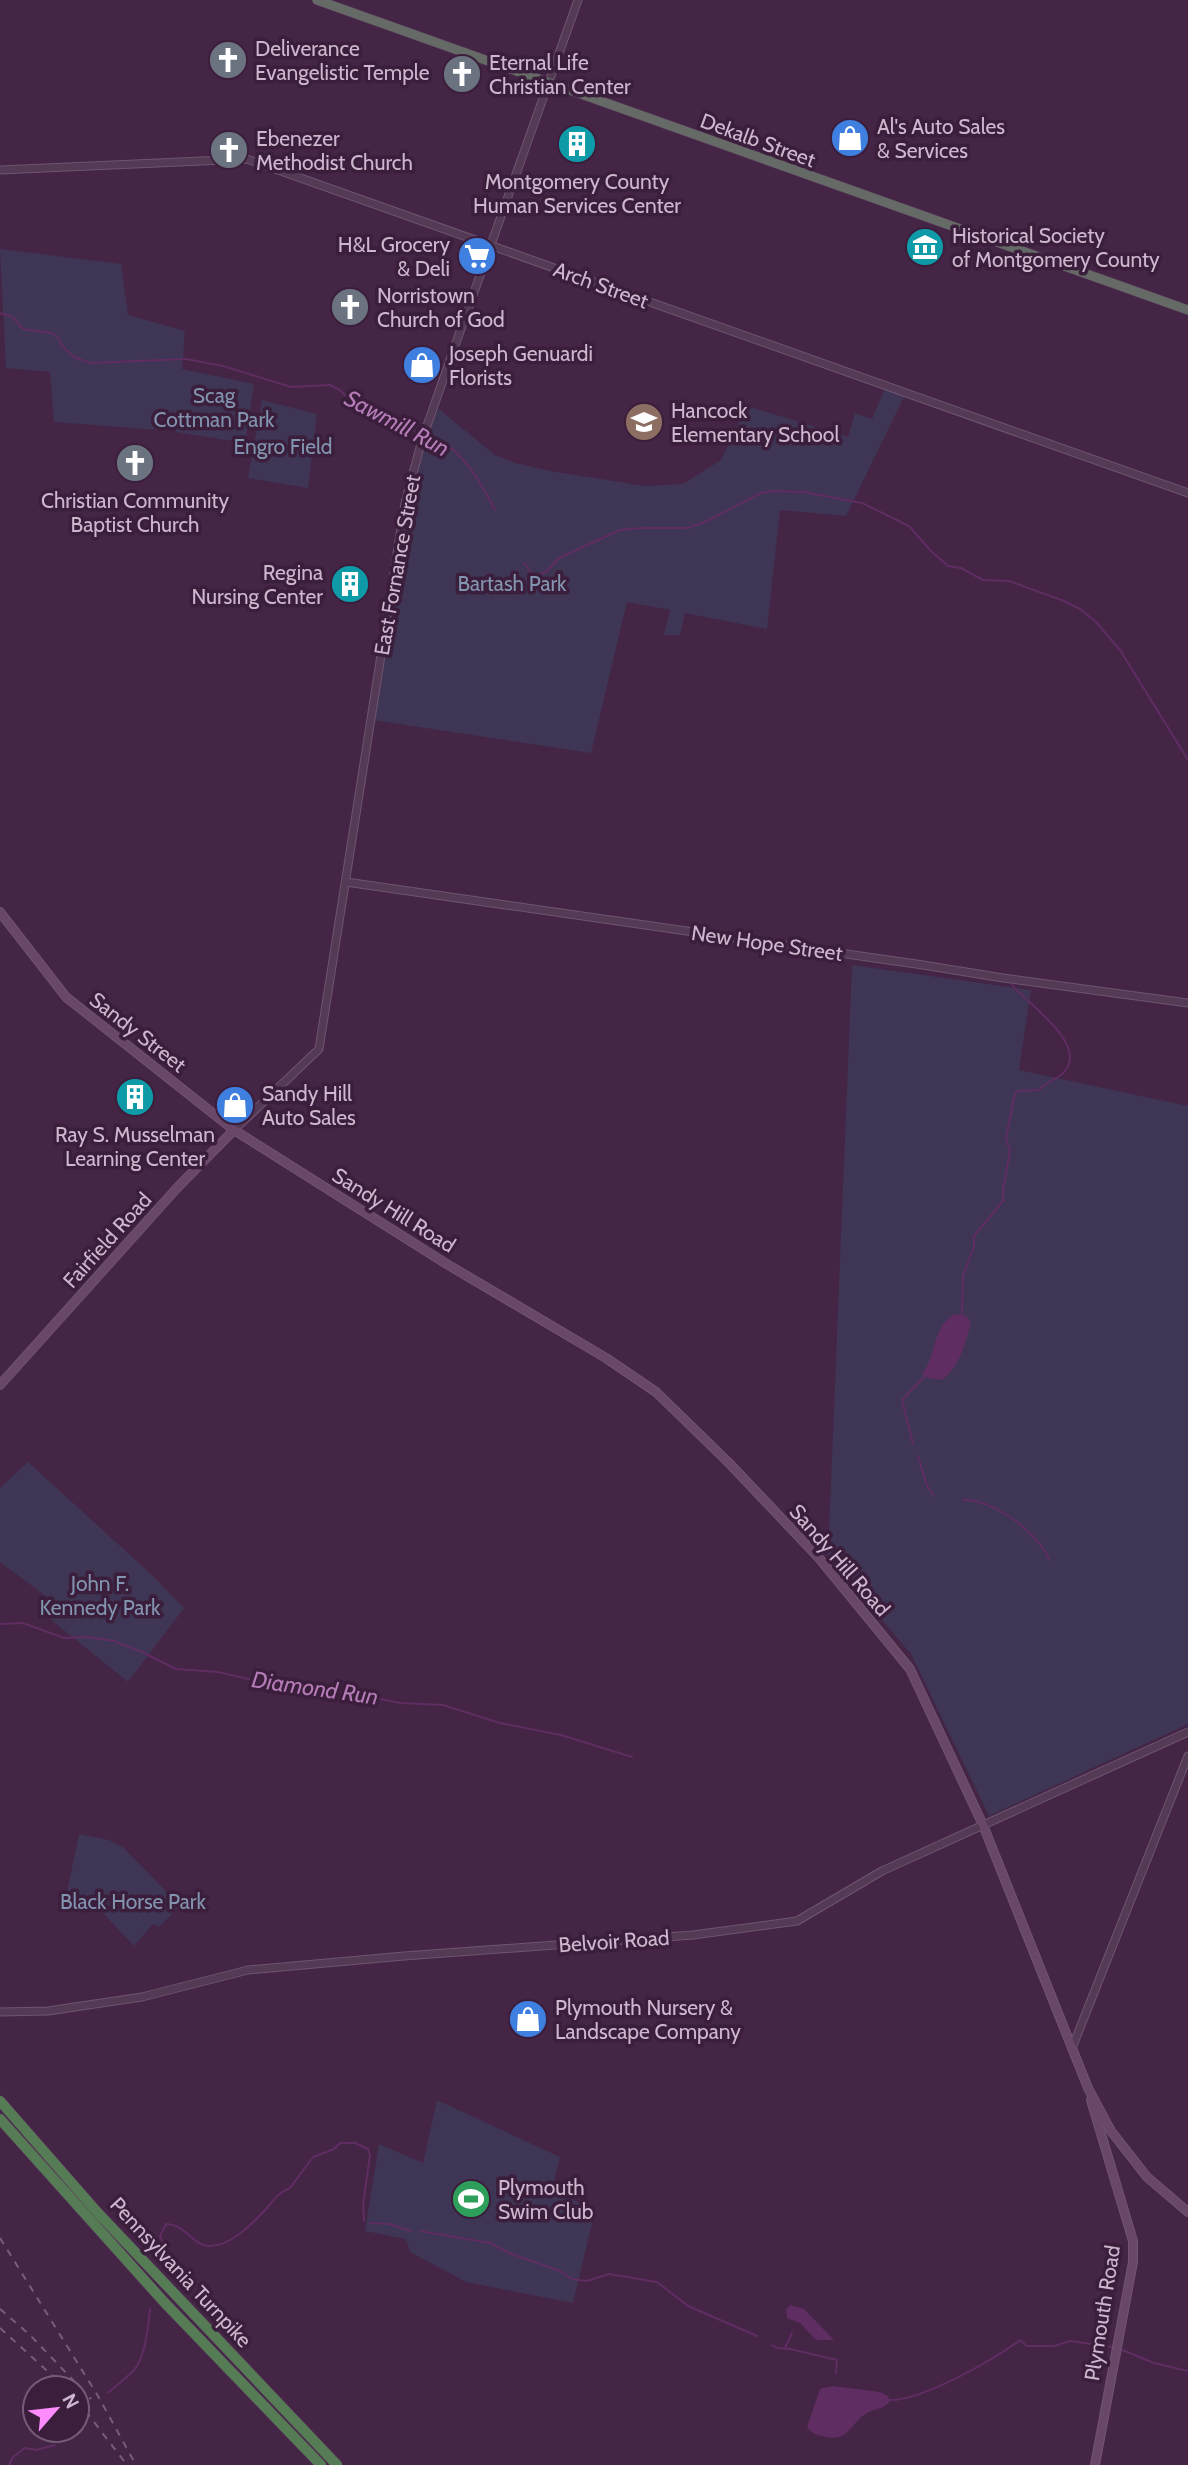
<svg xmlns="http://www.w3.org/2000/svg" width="1188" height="2465" font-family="Cabin,sans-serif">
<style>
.green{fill:#3f3555}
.water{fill:#5f2d62}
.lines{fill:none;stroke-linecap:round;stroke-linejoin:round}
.stream{stroke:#5f2d62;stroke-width:2}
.tertiary-casing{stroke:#6e5570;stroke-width:9}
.secondary-casing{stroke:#6e5570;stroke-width:10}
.trunk-casing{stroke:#5c415d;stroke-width:10}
.motorway-casing{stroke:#5c415d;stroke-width:11}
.tertiary{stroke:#543a55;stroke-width:7}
.secondary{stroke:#694768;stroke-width:8}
.trunk{stroke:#656a66;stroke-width:9}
.motorway{stroke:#567c56;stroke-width:10}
.rail{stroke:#7b5b7c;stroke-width:2;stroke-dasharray:7 7;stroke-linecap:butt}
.labels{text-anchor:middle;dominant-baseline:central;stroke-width:7;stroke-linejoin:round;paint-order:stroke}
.poi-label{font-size:21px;fill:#ceb7ce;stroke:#3a1e3b;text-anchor:start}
.street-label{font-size:21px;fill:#ceb7ce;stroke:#3a1e3b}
.park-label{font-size:21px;fill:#8294af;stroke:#3a1e3b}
.water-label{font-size:23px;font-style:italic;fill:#b57cb8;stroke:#3a1e3b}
</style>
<rect width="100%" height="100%" fill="#442546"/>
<g class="green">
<path d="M0 249 121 264 128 315 185 331 182 369 254 384 245 443 176 432 177 417 161 413 158 430 54 422 50 372 6 368Z"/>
<path d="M886 386 906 393 846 516 780 510 767 629 685 613 680 635H664L670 610 627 602 591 753 373 720 405 503 434 405 495 455 515 463 550 471 645 486 683 484 721 460 747 406 848 437 855 413 872 419Z"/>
<path d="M262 400 317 414 308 488 248 478Z"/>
<path d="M852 965 1031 990 1019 1070 1188 1106V1724L989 1816 911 1654 828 1557Z"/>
<path d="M28 1462 153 1576 184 1608 128 1682 39 1610 47 1597 0 1562V1488Z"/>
<path d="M79 1834 109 1840 123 1847 180 1906 159 1927 153 1924 134 1946 87 1896 67 1892Z"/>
<path d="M437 2100 560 2157 552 2189 595 2211 573 2303 466 2282 410 2252 406 2239 365 2231 379 2144 423 2163Z"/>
</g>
<g class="water">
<path d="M955 1314 966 1316 971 1322C966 1342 960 1367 942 1380L928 1378 922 1374C937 1355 932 1326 955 1314Z"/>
<path d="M790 2305 804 2309 834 2340H816L800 2323 787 2318 786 2310Z"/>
<path d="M833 2386 880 2392 888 2396 890 2401C884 2410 875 2408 867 2413 851 2422 849 2442 826 2437 818 2435 812 2434 807 2427L820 2389Z"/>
</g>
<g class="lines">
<g class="stream">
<path d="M0 313 13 317 23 329 51 333 59 338 62 346 74 357 90 363 186 359 223 366 291 387 330 385 340 390 354 404 398 427 422 433"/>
<path d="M427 435C460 445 480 481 495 510"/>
<path d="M524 563 535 577 548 570 559 558 620 530 641 528H687L705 522 761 493 773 491 803 492 862 503 909 526 932 552 948 566 961 568 983 580 1009 581 1064 601 1080 609 1096 622 1120 650 1188 760"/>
<path d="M962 1315 963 1276 974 1246V1236L1003 1201V1190L1010 1151 1006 1138 1015 1093 1019 1091 1039 1090C1046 1082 1054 1080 1061 1075 1094 1047 1026 1003 1012 985"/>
<path d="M913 1444 902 1400 925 1376"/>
<path d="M918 1456 927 1486 934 1496"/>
<path d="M963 1500C992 1498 1040 1534 1049 1560"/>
<path d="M0 1624 23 1623 64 1638 88 1637 114 1641 142 1652 176 1669 218 1672 296 1690 352 1693 400 1703 443 1705 500 1723 561 1735 632 1757"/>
<path d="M370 2223 389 2224 411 2231"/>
<path d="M420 2231 490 2243 509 2253 560 2271 572 2279 587 2281 609 2274 657 2282 688 2306 757 2336"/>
<path d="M165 2258 167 2252 160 2236 166 2224C187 2225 191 2244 208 2246 229 2248 253 2223 266 2209 273 2201 280 2191 290 2188L313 2157 334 2149 340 2143H355L368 2149 370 2155 363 2205 364 2221"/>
<path d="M772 2345 777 2348 790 2349 837 2360 836 2373"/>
<path d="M1055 2346 1070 2341 1113 2347"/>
<path d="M785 2348 792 2333"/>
<path d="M1120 2349 1154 2363 1188 2371"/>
<path d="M108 2393C116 2385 128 2377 134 2370 146 2356 148 2326 150 2309"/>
<path d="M889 2400C922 2401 993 2360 1020 2340L1027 2346H1053"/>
<path d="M9 2465 13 2457 25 2448 36 2450 55 2445"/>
</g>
<g class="tertiary-casing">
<g id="tertiary">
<path d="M0 170 247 159 1188 493"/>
<path d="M346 882 923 965 1003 978 1188 1003"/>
<path d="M234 1130 319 1049 405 503 422 440 457 340 578 0"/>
<path d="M0 2012 48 2011 142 1997 248 1970 404 1956 693 1935 797 1921 882 1871 1188 1732"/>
<path d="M1072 2048 1188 1756"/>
</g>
</g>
<g class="secondary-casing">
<g id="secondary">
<path d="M0 912 66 997 234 1130 445 1263 606 1358 656 1392 729 1463 819 1558 910 1669 983 1825 1088 2088 1111 2131 1147 2177 1188 2212"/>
<path d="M0 1385 177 1188 234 1130"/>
<path d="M1091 2100 1133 2241V2262L1095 2465"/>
</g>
</g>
<g class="trunk-casing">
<path id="trunk" d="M317 0 1188 310"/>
</g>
<g class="motorway-casing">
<g id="motorway">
<path d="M0 2101 98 2213 337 2465"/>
<path d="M0 2119 164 2302 321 2465"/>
</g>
</g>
<use href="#tertiary" class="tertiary"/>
<use href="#secondary" class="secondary"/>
<use href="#trunk" class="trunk"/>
<use href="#motorway" class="motorway"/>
<g class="rail">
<path d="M0 2238 98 2396 136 2465"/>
<path d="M0 2309 30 2335 91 2399"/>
<path d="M0 2328 66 2388"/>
<path d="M77 2400 124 2461"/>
</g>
</g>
<defs>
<g id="church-disc" transform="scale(2.0125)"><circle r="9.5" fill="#6b7280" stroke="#3a1e3b"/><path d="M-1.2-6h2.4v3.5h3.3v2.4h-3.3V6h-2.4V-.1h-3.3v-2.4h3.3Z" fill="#fff"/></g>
<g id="shop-disc" transform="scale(2.0125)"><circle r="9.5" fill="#3f7fe0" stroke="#3a1e3b"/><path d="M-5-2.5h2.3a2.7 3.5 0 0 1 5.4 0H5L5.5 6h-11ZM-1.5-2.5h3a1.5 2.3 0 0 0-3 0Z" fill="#fff"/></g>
<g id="building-disc" transform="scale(2.0125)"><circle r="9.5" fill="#0f9aa8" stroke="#3a1e3b"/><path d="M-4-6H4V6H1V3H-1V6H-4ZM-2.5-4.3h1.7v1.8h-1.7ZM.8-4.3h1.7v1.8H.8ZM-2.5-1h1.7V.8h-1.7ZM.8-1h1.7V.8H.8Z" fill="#fff"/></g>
<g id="museum-disc" transform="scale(2.0125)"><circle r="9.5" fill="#0f9aa8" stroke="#3a1e3b"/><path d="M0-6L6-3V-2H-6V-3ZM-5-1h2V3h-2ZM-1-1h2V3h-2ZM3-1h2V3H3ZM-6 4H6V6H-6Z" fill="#fff"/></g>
<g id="supermarket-disc" transform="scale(2.0125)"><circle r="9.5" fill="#3f7fe0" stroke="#3a1e3b"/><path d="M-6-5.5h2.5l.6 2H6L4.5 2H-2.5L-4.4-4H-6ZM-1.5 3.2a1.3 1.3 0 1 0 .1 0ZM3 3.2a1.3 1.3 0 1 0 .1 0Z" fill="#fff"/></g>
<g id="school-disc" transform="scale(2.0125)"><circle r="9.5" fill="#8d6e63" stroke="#3a1e3b"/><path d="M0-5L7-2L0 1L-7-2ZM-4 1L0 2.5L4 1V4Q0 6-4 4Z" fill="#fff"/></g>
<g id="stadium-disc" transform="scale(2.0125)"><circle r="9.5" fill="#2e9e5b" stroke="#3a1e3b"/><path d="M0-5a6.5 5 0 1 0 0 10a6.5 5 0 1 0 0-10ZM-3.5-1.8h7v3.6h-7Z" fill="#fff"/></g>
</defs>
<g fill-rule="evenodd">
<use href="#church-disc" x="228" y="60"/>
<use href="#church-disc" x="462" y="74"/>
<use href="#shop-disc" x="850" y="138"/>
<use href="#building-disc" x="577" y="144"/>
<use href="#church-disc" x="229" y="150"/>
<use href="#museum-disc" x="925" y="247"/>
<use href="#supermarket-disc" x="477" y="256"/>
<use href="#church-disc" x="350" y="307"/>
<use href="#shop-disc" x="422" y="365"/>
<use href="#school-disc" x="644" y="422"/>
<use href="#church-disc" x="135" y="463"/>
<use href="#building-disc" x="350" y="584"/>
<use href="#building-disc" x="135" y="1097"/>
<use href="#shop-disc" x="235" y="1105"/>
<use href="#shop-disc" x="528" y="2019"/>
<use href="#stadium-disc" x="471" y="2199"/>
</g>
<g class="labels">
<g class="poi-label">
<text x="255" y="48">Deliverance<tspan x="255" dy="24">Evangelistic Temple</tspan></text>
<text x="489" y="62">Eternal Life<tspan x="489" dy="24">Christian Center</tspan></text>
<text x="877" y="126">Al's Auto Sales<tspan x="877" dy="24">&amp; Services</tspan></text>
<text x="256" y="138">Ebenezer<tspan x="256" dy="24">Methodist Church</tspan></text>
<text x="577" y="181" text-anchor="middle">Montgomery County<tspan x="577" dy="24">Human Services Center</tspan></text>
<text x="952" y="235">Historical Society<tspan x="952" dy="24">of Montgomery County</tspan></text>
<text x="450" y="244" text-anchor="end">H&amp;L Grocery<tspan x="450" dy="24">&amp; Deli</tspan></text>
<text x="377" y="295">Norristown<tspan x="377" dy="24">Church of God</tspan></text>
<text x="449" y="353">Joseph Genuardi<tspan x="449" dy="24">Florists</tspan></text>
<text x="671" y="410">Hancock<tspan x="671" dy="24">Elementary School</tspan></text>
<text x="135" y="500" text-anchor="middle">Christian Community<tspan x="135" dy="24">Baptist Church</tspan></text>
<text x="323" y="572" text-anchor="end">Regina<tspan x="323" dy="24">Nursing Center</tspan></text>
<text x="262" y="1093">Sandy Hill<tspan x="262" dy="24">Auto Sales</tspan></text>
<text x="135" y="1134" text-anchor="middle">Ray S. Musselman<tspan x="135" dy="24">Learning Center</tspan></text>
<text x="555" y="2007">Plymouth Nursery &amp;<tspan x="555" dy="24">Landscape Company</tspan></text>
<text x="498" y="2187">Plymouth<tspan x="498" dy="24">Swim Club</tspan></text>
</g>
<g class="street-label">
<text transform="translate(758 140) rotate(20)">Dekalb Street</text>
<text transform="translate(601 285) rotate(20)">Arch Street</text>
<text transform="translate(397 565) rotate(-80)">East Fornance Street</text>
<text transform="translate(767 943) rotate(8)">New Hope Street</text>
<text transform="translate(138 1032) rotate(38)">Sandy Street</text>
<text transform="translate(394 1210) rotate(32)">Sandy Hill Road</text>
<text transform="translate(107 1240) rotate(-48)">Fairfield Road</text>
<text transform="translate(840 1560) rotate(49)">Sandy Hill Road</text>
<text transform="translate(614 1941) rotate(-4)">Belvoir Road</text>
<text transform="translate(181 2272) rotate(47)">Pennsylvania Turnpike</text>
<text transform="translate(1102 2313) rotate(-81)">Plymouth Road</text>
</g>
<g class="park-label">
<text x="214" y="395">Scag<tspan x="214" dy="24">Cottman Park</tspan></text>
<text x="283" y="446">Engro Field</text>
<text x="512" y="583">Bartash Park</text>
<text x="100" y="1583">John F.<tspan x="100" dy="24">Kennedy Park</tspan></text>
<text x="133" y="1901">Black Horse Park</text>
</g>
<g class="water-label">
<text transform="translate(397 423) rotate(28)">Sawmill Run</text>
<text transform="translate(315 1688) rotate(8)">Diamond Run</text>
</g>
</g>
<g transform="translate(56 2409) rotate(62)"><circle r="33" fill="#3a1e3b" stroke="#755b76" stroke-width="2"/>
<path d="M0-5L12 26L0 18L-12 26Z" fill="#fe8cff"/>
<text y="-10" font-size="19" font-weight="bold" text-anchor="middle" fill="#ceb7ce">N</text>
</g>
</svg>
